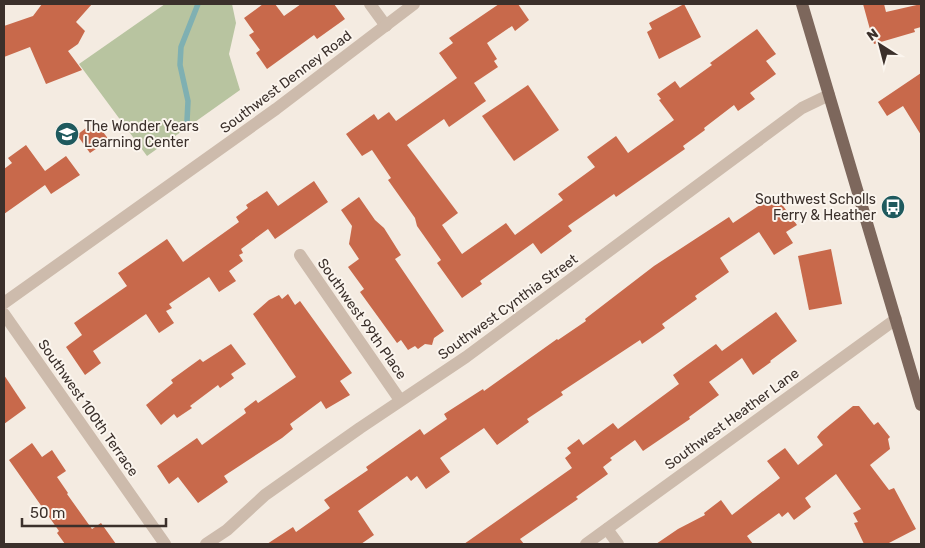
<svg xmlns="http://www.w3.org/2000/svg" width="925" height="548" font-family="Rubik,sans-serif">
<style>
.green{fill:#b8c4a0}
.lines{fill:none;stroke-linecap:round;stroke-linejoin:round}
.stream{stroke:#7fb0b2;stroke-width:5.5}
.building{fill:#c8694b}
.minor{stroke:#cdbbac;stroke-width:12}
.major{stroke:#7d675c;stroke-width:12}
.labels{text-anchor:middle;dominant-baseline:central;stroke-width:4;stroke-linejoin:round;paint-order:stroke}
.street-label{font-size:14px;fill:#3b302b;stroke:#fbf5ee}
.poi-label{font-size:14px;fill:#3b302b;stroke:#fbf5ee;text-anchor:start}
</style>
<rect width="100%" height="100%" fill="#f4ebe1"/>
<path class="green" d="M165 4H232L236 23 229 54 240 90 147 156 79 64Z"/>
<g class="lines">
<path class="stream" d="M187 121 188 101 180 65 181 47 198 4"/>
</g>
<g class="building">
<path d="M42 4H92L76 22 85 31 78 44 68 51 82 70 46 84 30 47 4 57V26L33 16Z"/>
<path d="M263 4H275L284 16 301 4H334L345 19 317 39 314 35 267 69 256 53 260 50 249 35 254 32 244 18Z"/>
<path d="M499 4H518L529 20 515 31 512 26 487 43 497 59 494 61 498 67 474 83 486 101 449 127 444 119 407 145 458 213 442 225 462 254 506 223 515 235 563 200 558 194 595 167 587 157 616 136 628 153 674 120 659 100 661 99 657 94 675 81 680 88 712 65 710 63 757 29 776 54 766 61 776 74 750 93 755 99 738 111 734 105 704 128 705 130 683 146 685 149 616 197 614 194 568 226 572 231 541 254 533 243 480 281 482 284 462 298 437 263 441 260 417 226 415 218 388 180 391 178 372 150 362 156 346 134 374 114 378 120 389 112 396 121 457 78 439 53 453 43 449 38Z"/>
<path d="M684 4 701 37 659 59 647 32 652 29 649 23Z"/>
<path d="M863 4H884L886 12 921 4V27L914 29 915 32 874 44Z"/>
<path d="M921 73V135L903 106 887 116 878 102Z"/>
<path d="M528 85 559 130 514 161 482 116Z"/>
<path d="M95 121 109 140 90 153 77 135Z"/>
<path d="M26 145 45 171 66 156 80 175 51 194 45 185 4 214V169L12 163 8 158Z"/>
<path d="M314 181 328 202 275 239 268 229 241 249 243 253 239 255 243 261 229 271 236 281 219 292 209 277 169 304 172 308 166 311 174 323 159 333 146 314 93 351 101 363 85 375 66 347 82 335 74 323 127 286 118 273 167 239 183 262 239 222 236 217 248 208 246 205 267 191 278 206Z"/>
<path d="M775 195 797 225 786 232 793 243 774 255 759 232 720 258 729 272 695 296 697 299 662 324 665 328 642 344 640 340 561 392 563 395 527 419 529 422 497 445 484 428 440 458 450 472 426 489 417 476 411 481 407 476 358 511 374 535 361 544H267L293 527 296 532 330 508 324 500 368 470 366 467 420 429 424 435 447 419 444 414 483 389 484 391 557 339 558 340 586 321 585 319 654 266 729 217 733 223Z"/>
<path d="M359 197 375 220 384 228 401 255 395 259 444 331 434 338 432 345 425 344 418 349 415 346 408 350 401 340 397 343 360 292 364 289 348 267 359 259 349 244 352 226 341 210Z"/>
<path d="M831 249 842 304 809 310 798 256Z"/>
<path d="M288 294 295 305 300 301 352 373 340 381 350 395 326 409 321 401 290 424 293 429 282 438 224 476 228 482 198 503 178 477 169 484 157 466 197 438 202 445 246 413 244 409 256 400 258 403 296 377 253 314 269 300 279 295 282 299Z"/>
<path d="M776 312 797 341 770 361 771 362 753 375 742 358 709 382 719 395 689 417 690 419 643 451 635 440 610 458 612 460 603 467 608 474 576 497 578 499 520 539 524 544H464L572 468 565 458 571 453 567 448 579 439 583 445 613 423 618 429 679 384 673 375 716 344 722 351Z"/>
<path d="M231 344 246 364 231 374 234 378 220 388 218 385 190 406 192 408 177 418 174 414 161 425 146 405 173 383 171 380 200 359 203 362Z"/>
<path d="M4 375 26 408 4 424Z"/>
<path d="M853 406H859L874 425 878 422 890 437 888 439 890 449 870 465 889 490 894 488 916 529 887 544H864L854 523 858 522 853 513 861 509 836 474 805 498 811 507 794 520 788 512 782 517 779 513 747 536 753 544H656L678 529 705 515 704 513 721 500 732 515 780 478 767 461 785 448 798 465 823 445 817 437 821 432Z"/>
<path d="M32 443 42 457 52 450 66 471 57 477 68 493 67 494 92 529 101 523 116 544H65L57 533 59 531 9 460Z"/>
</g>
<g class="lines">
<g class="minor">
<path d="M370 4 386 26"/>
<path d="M300 255 400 400"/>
<path d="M4 303 276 109 414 4"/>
<path d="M4 314 165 544"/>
<path d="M607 529 618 544"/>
<path d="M206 544 227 530 265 495 360 428 466 357 802 108 829 95"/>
<path d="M586 544 896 319"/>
</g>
<path class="major" d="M802 4 921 405"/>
</g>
<defs>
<g id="school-disc" transform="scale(1.25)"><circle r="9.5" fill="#1f5a5e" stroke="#fbf5ee"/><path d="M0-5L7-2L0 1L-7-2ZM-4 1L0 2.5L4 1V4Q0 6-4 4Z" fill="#fff"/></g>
<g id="bus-disc" transform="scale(1.25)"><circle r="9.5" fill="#1f5a5e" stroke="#fbf5ee"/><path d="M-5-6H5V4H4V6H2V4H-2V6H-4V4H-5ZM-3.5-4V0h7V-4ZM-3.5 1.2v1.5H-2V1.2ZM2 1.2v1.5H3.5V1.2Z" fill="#fff"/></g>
</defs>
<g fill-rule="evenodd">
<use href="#school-disc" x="67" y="134"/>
<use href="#bus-disc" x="893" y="207"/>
</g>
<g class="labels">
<g class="street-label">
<text transform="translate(286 82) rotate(-37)">Southwest Denney Road</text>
<text transform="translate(508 307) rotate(-36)">Southwest Cynthia Street</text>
<text transform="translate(362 319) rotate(55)">Southwest 99th Place</text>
<text transform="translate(88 408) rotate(55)">Southwest 100th Terrace</text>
<text transform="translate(732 419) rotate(-36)">Southwest Heather Lane</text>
</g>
<g class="poi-label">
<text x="84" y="126">The Wonder Years<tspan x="84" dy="16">Learning Center</tspan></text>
<text x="876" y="199" text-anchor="end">Southwest Scholls<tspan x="876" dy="16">Ferry &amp; Heather</tspan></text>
</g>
</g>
<rect width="925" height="548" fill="none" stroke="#3b302b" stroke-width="10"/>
<g transform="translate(880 45) rotate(324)" stroke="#fbf5ee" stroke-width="4" paint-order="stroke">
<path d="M0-4L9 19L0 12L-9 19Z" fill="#3b302b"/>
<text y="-8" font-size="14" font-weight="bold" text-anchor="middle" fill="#3b302b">N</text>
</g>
<path d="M22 518v8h144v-8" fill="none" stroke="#3b302b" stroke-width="2.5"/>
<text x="30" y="518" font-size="15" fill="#3b302b" stroke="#fbf5ee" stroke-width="4" paint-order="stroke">50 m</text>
</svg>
